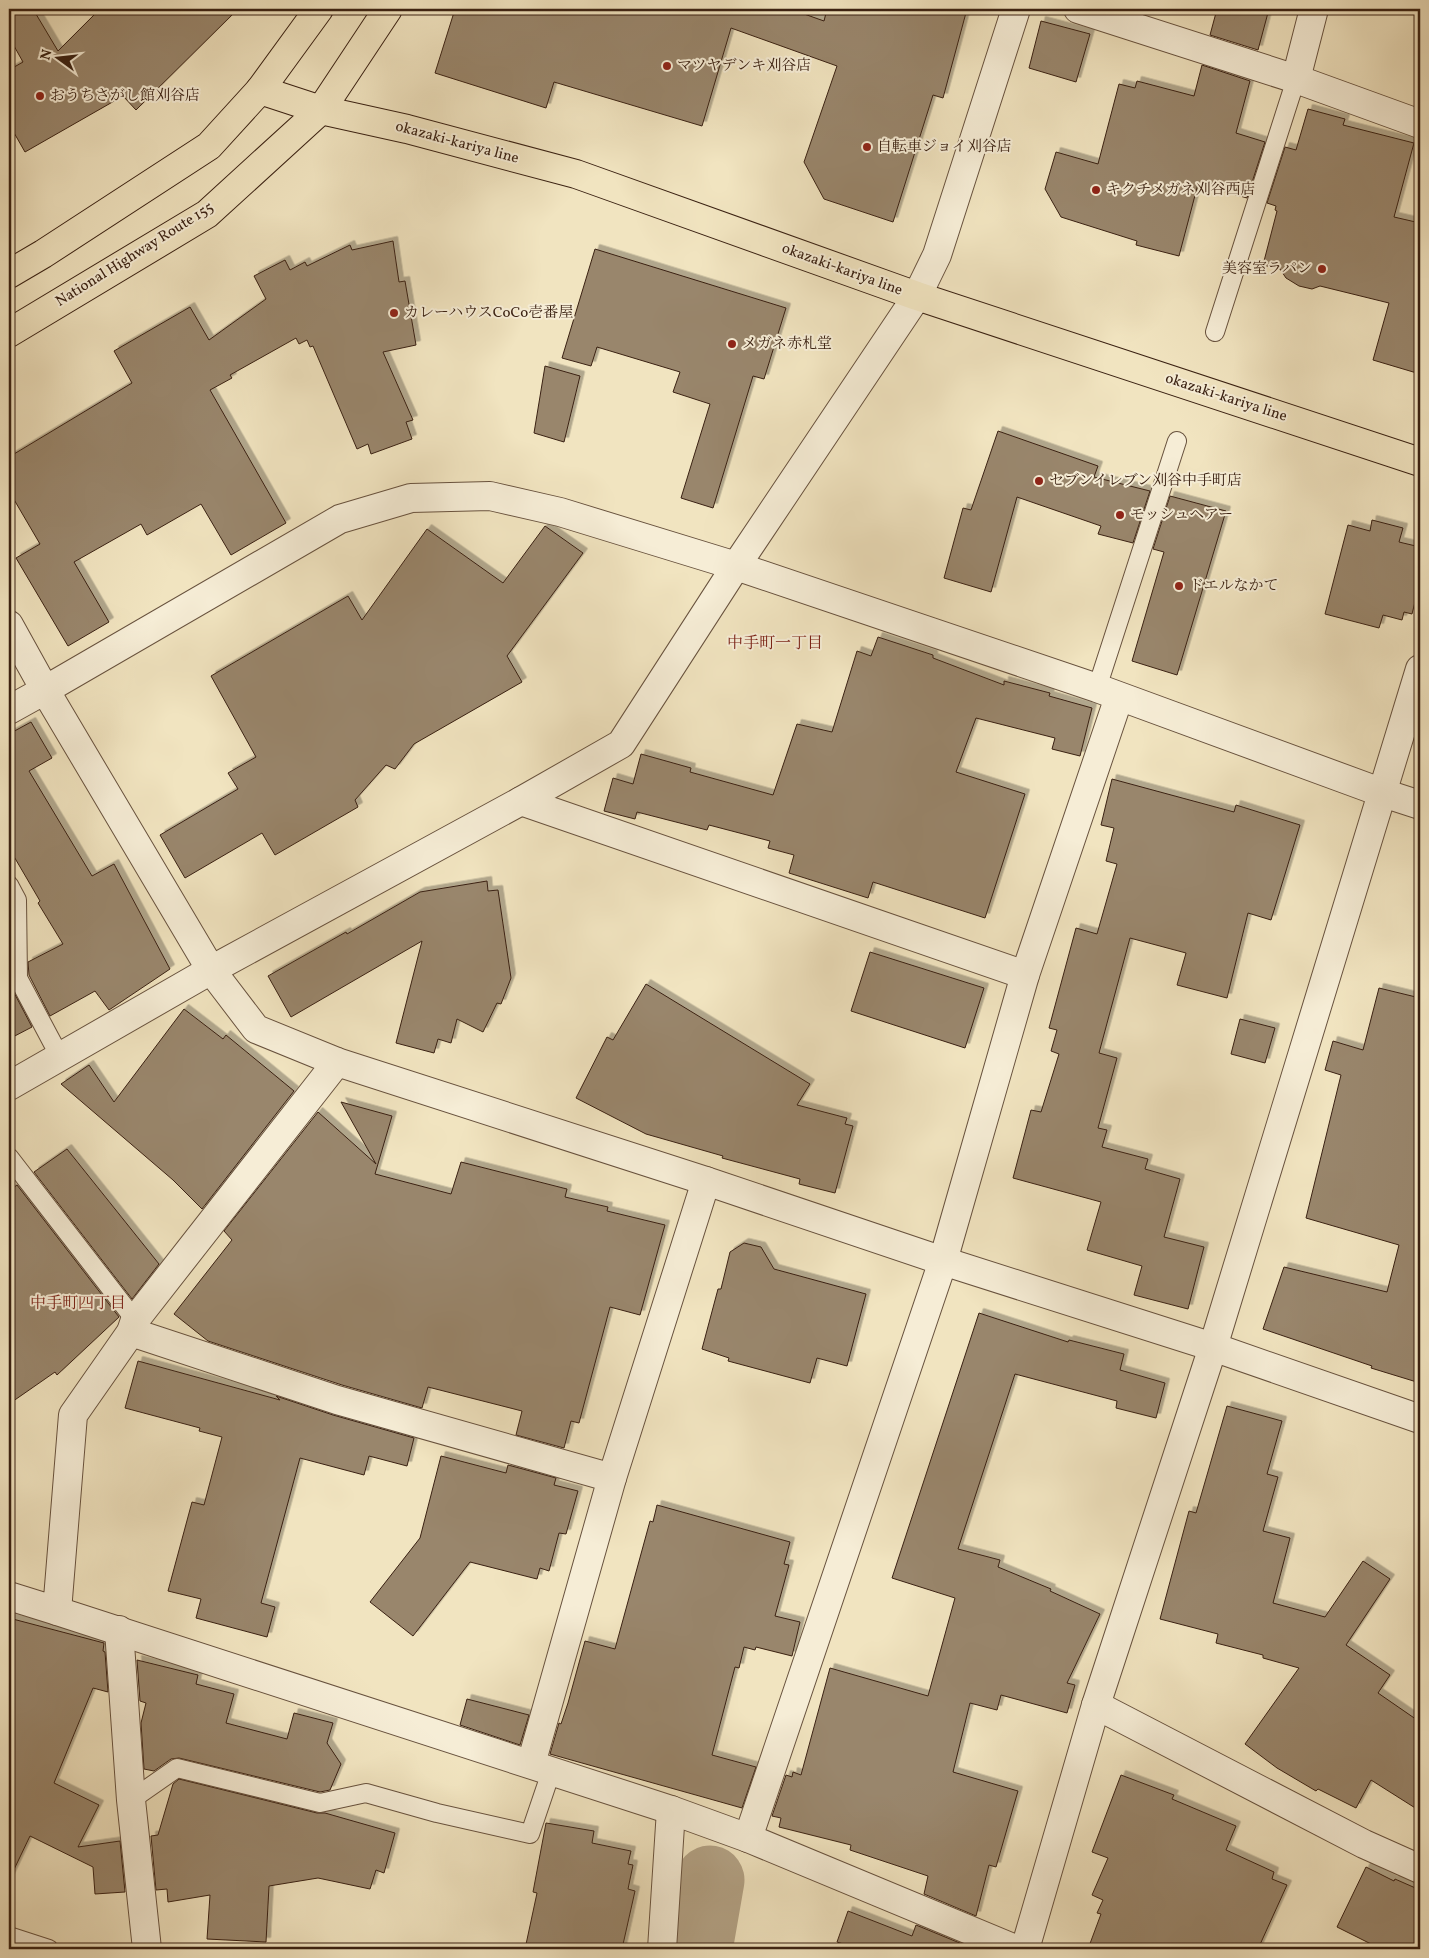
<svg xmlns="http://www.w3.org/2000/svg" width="1429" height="1958" font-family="Vollkorn,'Noto Serif JP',serif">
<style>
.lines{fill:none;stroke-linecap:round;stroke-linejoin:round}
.river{stroke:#b3a285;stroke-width:69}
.building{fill:#99866c;stroke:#3a2112;filter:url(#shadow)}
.lane-casing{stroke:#68523e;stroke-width:20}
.street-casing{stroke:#68523e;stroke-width:30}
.primary-casing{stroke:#3a2112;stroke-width:30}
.highway-casing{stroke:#3a2112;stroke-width:30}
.lane{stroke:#f6edd6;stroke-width:18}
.street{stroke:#f6edd6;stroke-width:28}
.primary{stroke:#f1e4c0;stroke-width:28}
.highway{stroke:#f1e4c0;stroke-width:28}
.poi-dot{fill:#8f2418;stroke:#f6edd6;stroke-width:2}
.labels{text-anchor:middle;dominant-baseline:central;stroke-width:4;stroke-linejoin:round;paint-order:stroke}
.poi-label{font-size:15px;fill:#3a2112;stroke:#f6edd6;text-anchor:start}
.street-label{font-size:15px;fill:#3a2112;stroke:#f6edd6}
.neighbourhood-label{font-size:16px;fill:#7a1f14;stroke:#f6edd6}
</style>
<defs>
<filter id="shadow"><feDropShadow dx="4.5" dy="-4.5" stdDeviation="0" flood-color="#0004"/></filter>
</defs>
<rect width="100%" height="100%" fill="#f1e4c0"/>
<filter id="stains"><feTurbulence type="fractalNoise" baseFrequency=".004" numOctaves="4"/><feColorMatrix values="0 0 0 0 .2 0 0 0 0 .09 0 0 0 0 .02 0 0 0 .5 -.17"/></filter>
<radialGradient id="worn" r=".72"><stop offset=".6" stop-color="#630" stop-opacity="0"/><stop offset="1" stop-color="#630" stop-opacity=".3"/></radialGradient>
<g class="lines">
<path class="river" d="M698 1949 710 1880"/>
</g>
<g class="building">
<path d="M9 9H33L58 51 100 9H238L136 110 123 96 25 152 9 124V70L23 62 9 37Z"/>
<path d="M455 9H790L824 21 827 9H967L943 98 933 95 893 222 824 199 804 162 837 66 731 28 702 126 554 82 546 108 435 73Z"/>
<path d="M1217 9H1269L1258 50 1210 35Z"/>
<path d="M1041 21 1090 34 1076 82 1029 68Z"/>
<path d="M1202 65 1250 81 1236 133 1265 142 1247 198 1198 184 1179 256 1136 245 1137 241 1061 217 1045 189 1056 152 1098 164 1119 84 1135 88 1137 81 1194 96Z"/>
<path d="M1308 109 1345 119 1343 125 1414 143 1394 217 1420 223V374L1373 360 1389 303 1320 286 1312 289 1299 286 1286 278 1280 269 1263 265 1277 211 1275 210 1276 206 1267 203 1285 147 1296 150Z"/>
<path d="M393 241 399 282 405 281 416 345 383 352 413 420 406 422 412 439 371 454 368 444 357 449 313 346 310 347 307 340 299 344 296 338 230 375 232 378 210 390 286 523 231 555 201 504 147 535 141 524 74 562 109 622 68 646 16 558 40 544 9 491V457L132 383 114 351 190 307 209 340 266 299 254 276 285 260 290 270 305 262 307 266 350 245 352 250Z"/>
<path d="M595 249 786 308 764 379 753 376 713 508 681 498 710 404 673 392 680 372 597 347 591 366 562 358Z"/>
<path d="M545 366 580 376 564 442 534 433Z"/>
<path d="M998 431 1098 466 1094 477 1150 491 1133 543 1098 534 1101 526 1017 497 991 592 944 578 963 508 971 510Z"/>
<path d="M1170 496 1226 511 1177 675 1132 661 1164 552 1153 549Z"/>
<path d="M1372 520 1403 528 1399 542 1420 547V582L1412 614 1404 612 1402 620 1383 615 1379 628 1325 614 1348 525 1370 531Z"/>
<path d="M545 526 583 553 507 656 522 682 414 744 395 769 386 765 355 800 358 807 275 855 262 833 185 878 160 835 238 789 228 773 256 757 211 676 348 596 362 620 427 529 503 583Z"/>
<path d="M878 637 933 655V658L1004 685V681L1050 693 1049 696 1092 708 1080 756 1052 749 1055 738 976 718 956 772 1025 794 985 918 873 882 868 898 789 873 794 855 768 848 770 841 709 825 707 830 637 812 635 819 604 811 613 778 633 784 641 754 691 768 690 772 773 795 797 724 832 732 857 651 871 656Z"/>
<path d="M31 722 52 758 29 771 92 876 114 864 170 969 109 1010 95 991 50 1016 29 975 28 962 63 944 38 903 40 901 9 848V734Z"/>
<path d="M1112 779 1234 812 1236 805 1300 825 1271 920 1248 913 1227 998 1177 985 1186 953 1130 938 1099 1053 1117 1058 1098 1128 1107 1130 1102 1147 1148 1159 1145 1169 1180 1179 1164 1237 1204 1247 1188 1309 1134 1295 1142 1266 1087 1250 1101 1202 1013 1178 1031 1110 1041 1112 1059 1054 1051 1051 1057 1030 1049 1028 1076 928 1097 934 1117 864 1106 861 1114 828 1101 825Z"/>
<path d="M487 881 488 891 498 890 511 978 501 1004 497 1003 483 1032 457 1019 451 1043 438 1039 434 1053 396 1043 422 941 291 1017 268 976 346 932 347 934 420 892Z"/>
<path d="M870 952 984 988 965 1048 851 1011Z"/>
<path d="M9 983 32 1027 9 1039Z"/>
<path d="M646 984 810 1084 797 1105 847 1118 845 1124 853 1126 835 1193 799 1184 800 1179 722 1158 723 1156 646 1134 576 1098 607 1037 613 1040Z"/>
<path d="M1379 988 1420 998V1383L1371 1368 1372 1366 1263 1329 1284 1267 1387 1292 1399 1245 1306 1218 1341 1075 1325 1070 1333 1041 1363 1050Z"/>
<path d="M184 1009 223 1039 226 1035 294 1091 202 1209 173 1180 61 1084 89 1065 114 1102Z"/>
<path d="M1240 1019 1275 1028 1265 1063 1231 1054Z"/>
<path d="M341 1102 392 1116 375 1174 451 1194 461 1162 567 1189 565 1197 608 1207 607 1211 665 1225 640 1315 610 1307 579 1423 571 1421 564 1448 516 1435 522 1411 428 1387 422 1408 342 1385 208 1341 174 1314 232 1240 224 1231 318 1112 376 1164Z"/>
<path d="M67 1149 159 1264 132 1299 34 1172Z"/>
<path d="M17 1185 119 1317 57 1375 55 1372 9 1404V1191Z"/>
<path d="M744 1243 761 1247 774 1269 866 1294 847 1366 817 1358 810 1383 728 1361 729 1358 702 1349 718 1289H721L730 1252Z"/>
<path d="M979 1313 1068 1342 1069 1340 1124 1354 1120 1370 1165 1383 1156 1418 1116 1408 1117 1401 1015 1374 958 1549 1000 1560 998 1567 1051 1589 1050 1591 1100 1614 1067 1683 1075 1685 1067 1713 1001 1695 997 1710 970 1703 953 1772 1018 1791 996 1867 989 1865 976 1916 924 1894 928 1876 850 1850 851 1845 779 1827 781 1818 772 1816 786 1775 792 1777 793 1772 801 1775 830 1668 928 1696 955 1598 892 1578Z"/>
<path d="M138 1361 280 1400 276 1396 333 1415 414 1438 407 1466 369 1456 364 1475 300 1458 261 1603 275 1607 267 1637 196 1618 201 1599 168 1591 192 1502 204 1505 222 1437 199 1431 200 1428 125 1408Z"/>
<path d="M1227 1406 1282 1421 1267 1474 1278 1477 1263 1531 1290 1538 1273 1603 1325 1617 1363 1561 1390 1579 1346 1645 1390 1675 1378 1693 1420 1722V1811L1371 1780 1356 1808 1318 1789 1316 1791 1277 1768 1245 1744 1299 1668 1263 1658V1655L1216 1643 1218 1634 1160 1619 1189 1511 1196 1513Z"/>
<path d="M441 1456 506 1473 508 1465 556 1478 554 1485 578 1491 566 1534 559 1533 549 1571 540 1568 537 1579 470 1562 413 1636 370 1602 420 1538Z"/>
<path d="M657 1505 790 1542 784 1564 789 1565 775 1616 800 1622 792 1656 756 1647 755 1650 744 1647 739 1668 735 1667 712 1755 756 1767 742 1808 550 1754 559 1723 561 1724 568 1703 585 1641 615 1649 650 1521 653 1522Z"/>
<path d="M9 1618 104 1643 103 1651 105 1652 108 1692 93 1688 54 1783 99 1805 78 1847 120 1841 125 1892 95 1894 93 1867 30 1836 9 1880Z"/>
<path d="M137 1660 198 1675 196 1684 234 1694 226 1723 287 1739 294 1713 333 1723 327 1743 341 1764 330 1790 320 1792 179 1758 171 1759 154 1771 144 1769 141 1723 146 1703 140 1701Z"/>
<path d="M467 1699 529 1715 520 1745 460 1725Z"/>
<path d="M1121 1775 1174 1795 1172 1799 1236 1826 1226 1850 1274 1872 1272 1879 1287 1885 1258 1949H1088L1101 1914 1097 1913 1103 1900 1092 1895 1108 1858 1092 1852Z"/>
<path d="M179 1779 317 1813H325L395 1833 384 1873 376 1870 370 1889 318 1878 269 1886 266 1942 207 1939 210 1895 168 1902 167 1889 156 1890 151 1836 158 1835 173 1784Z"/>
<path d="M546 1823 594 1831 592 1843 631 1851 628 1864 633 1865 628 1889 635 1891 622 1949H525L537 1893 533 1892Z"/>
<path d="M1366 1867 1394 1881 1395 1879 1420 1890V1949H1381L1337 1927Z"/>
<path d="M848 1911 912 1936 916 1925 967 1946V1949H859L837 1942Z"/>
</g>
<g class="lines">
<g class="lane-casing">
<g id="lane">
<path d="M1215 332 1296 79"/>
<path d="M1097 688 1177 441"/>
<path d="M9 885 17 900 18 978 60 1057"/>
<path d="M9 1157 135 1320"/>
<path d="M131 1800 177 1768 320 1803 366 1793 437 1813 530 1834 551 1772"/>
<path d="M9 1936 49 1949"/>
</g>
</g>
<g class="street-casing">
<g id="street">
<path d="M1078 9 1296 79 1420 124"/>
<path d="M1296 79 1314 9"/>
<path d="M9 625 45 690 340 519 411 498 490 496 560 512 736 566 1097 688 1383 793 1420 805"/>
<path d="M9 710 45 690 211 970 256 1029 337 1062 706 1181 943 1261 1213 1347 1420 1419"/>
<path d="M521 801 1025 975"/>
<path d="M9 1086 211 970 521 801 621 744 736 566 917 296 937 255 1016 9"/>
<path d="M131 1332 337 1400 612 1478"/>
<path d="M9 1596 57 1611 73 1415 131 1332 135 1320 337 1062"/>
<path d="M57 1611 671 1810 748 1838 1015 1949"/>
<path d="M119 1630 131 1800 147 1949"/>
<path d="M1096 1705 1364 1844 1420 1869"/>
<path d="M531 1764 612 1478 706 1181"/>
<path d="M748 1838 943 1261 1025 975 1119 697"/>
<path d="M662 1949 671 1810"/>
<path d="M1025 1949 1096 1705 1213 1347 1420 669"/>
</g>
</g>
<g class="primary-casing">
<path id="primary" d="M260 90 321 110 407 129 576 174 917 296 1420 462"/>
</g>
<g class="highway-casing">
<g id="highway">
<path d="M9 274 43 254 209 146 260 90 319 9"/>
<path d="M9 333 207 214 321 110 388 9"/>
</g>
</g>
<use href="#lane" class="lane"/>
<use href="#street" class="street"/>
<use href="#primary" class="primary"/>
<use href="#highway" class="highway"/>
</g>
<g class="poi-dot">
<circle cx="667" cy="66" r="5"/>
<circle cx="40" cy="96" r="5"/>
<circle cx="867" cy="147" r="5"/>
<circle cx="1096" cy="190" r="5"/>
<circle cx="1322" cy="269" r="5"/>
<circle cx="394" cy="313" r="5"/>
<circle cx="732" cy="344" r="5"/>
<circle cx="1039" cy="481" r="5"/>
<circle cx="1120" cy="515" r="5"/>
<circle cx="1179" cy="586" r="5"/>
</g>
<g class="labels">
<g class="poi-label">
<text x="677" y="66">マツヤデンキ刈谷店</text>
<text x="50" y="96">おうちさがし館刈谷店</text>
<text x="877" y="147">自転車ジョイ刈谷店</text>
<text x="1106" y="190">キクチメガネ刈谷西店</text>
<text x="1312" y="269" text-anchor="end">美容室ラパン</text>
<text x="404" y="313">カレーハウスCoCo壱番屋</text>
<text x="742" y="344">メガネ赤札堂</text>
<text x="1049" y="481">セブンイレブン刈谷中手町店</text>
<text x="1130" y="515">モッシュヘアー</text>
<text x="1189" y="586">ドエルなかて</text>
</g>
<g class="street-label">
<text transform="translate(457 143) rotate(15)">okazaki-kariya line</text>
<text transform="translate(135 255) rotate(-32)">National Highway Route 155</text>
<text transform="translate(842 270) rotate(20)">okazaki-kariya line</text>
<text transform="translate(1226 398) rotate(18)">okazaki-kariya line</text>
</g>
<g class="neighbourhood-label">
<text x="775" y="644">中手町一丁目</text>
<text x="78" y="1304">中手町四丁目</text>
</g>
</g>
<rect width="1429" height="1958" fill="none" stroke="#f1e4c0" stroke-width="30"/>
<rect x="10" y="10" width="1409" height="1938" fill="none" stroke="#3a2112" stroke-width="2.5"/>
<rect x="15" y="15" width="1399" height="1928" fill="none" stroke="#3a2112"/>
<g transform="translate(58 58) rotate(285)" stroke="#f6edd6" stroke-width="4" paint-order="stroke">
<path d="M0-4L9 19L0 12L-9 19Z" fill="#3a2112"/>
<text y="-8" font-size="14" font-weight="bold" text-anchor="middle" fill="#3a2112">N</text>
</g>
<rect width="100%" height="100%" filter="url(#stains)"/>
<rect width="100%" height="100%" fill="url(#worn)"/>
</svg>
